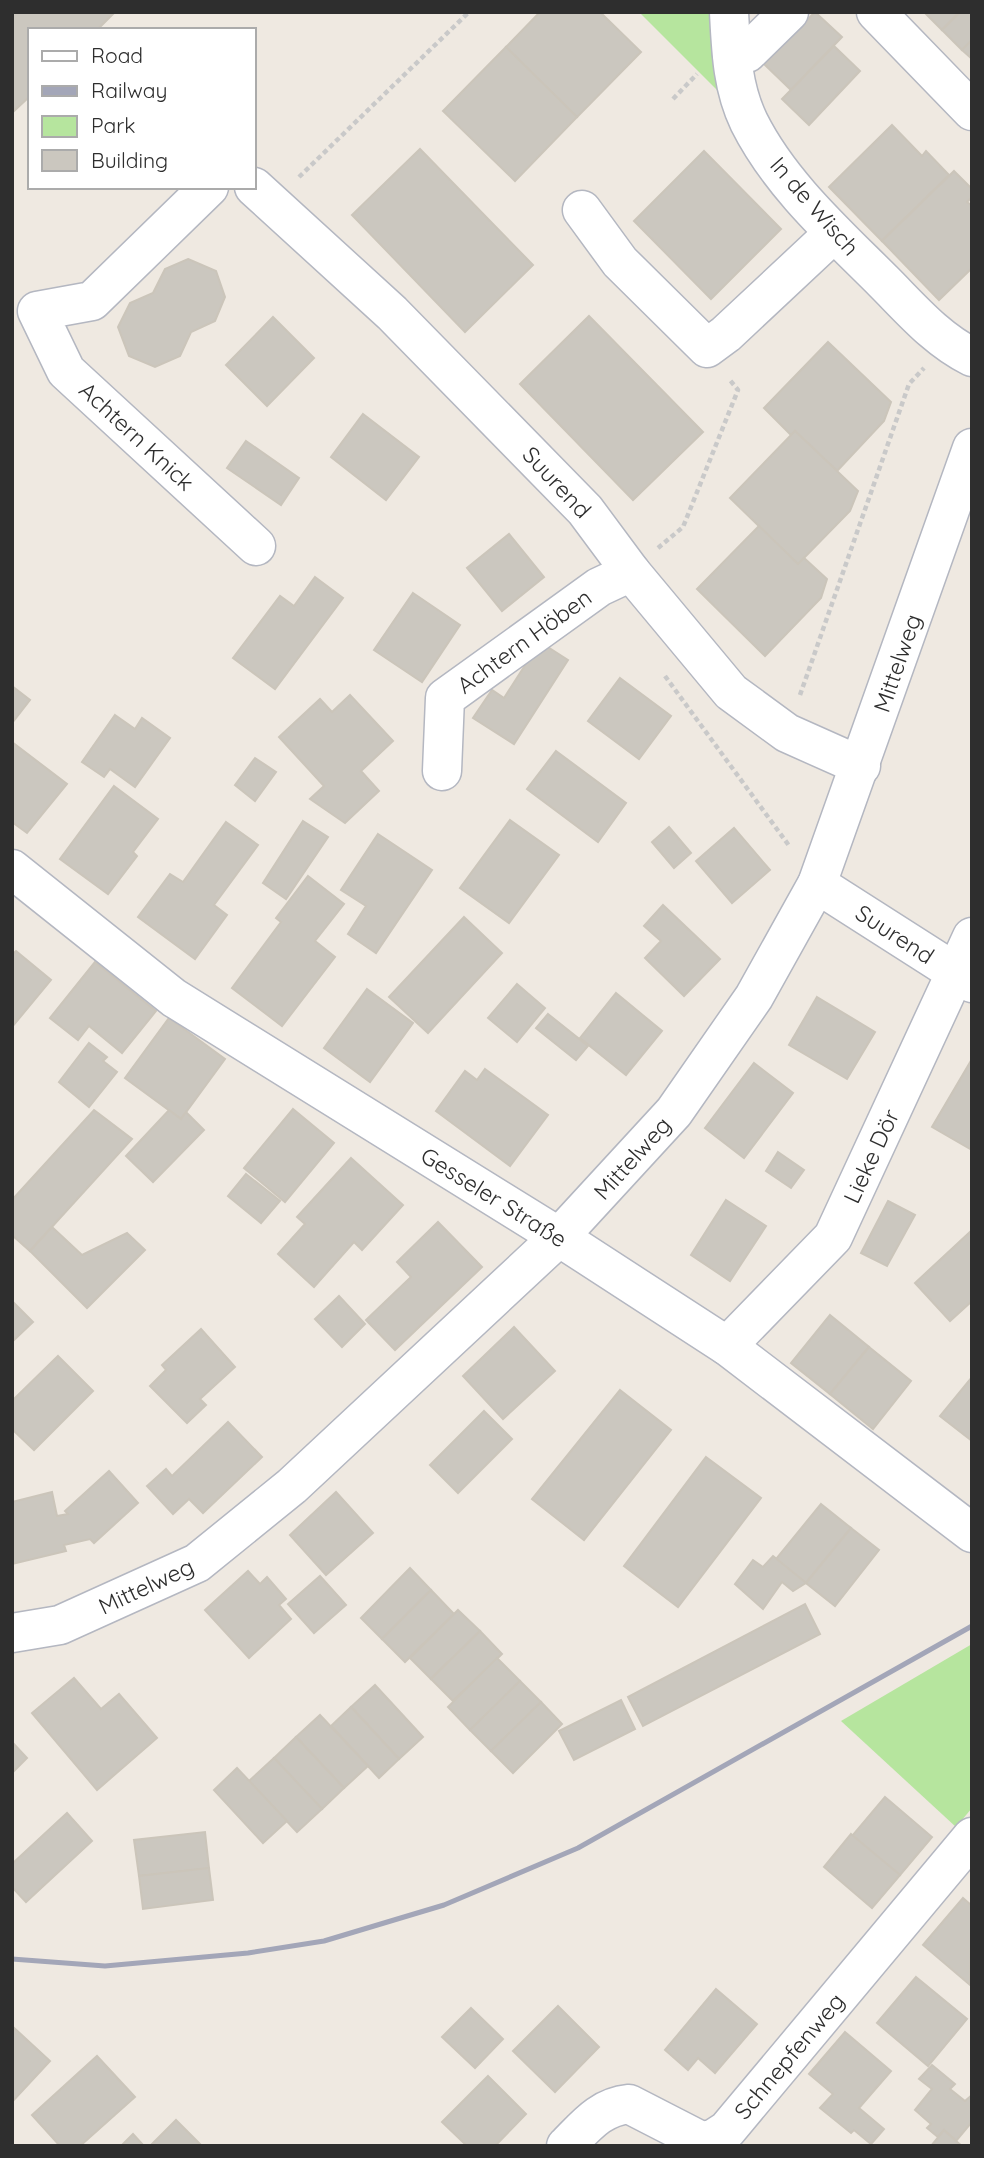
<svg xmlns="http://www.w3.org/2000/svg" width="984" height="2158" font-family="Quicksand,sans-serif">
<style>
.green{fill:#b6e59e}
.building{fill:#cbc7bf;stroke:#cbc5ba;stroke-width:2}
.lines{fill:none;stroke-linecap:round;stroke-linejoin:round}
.street-casing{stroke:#b4b7c1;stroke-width:41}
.path{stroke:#c9c9c9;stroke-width:4.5;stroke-dasharray:5 3.5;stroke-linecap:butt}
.street{stroke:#fff;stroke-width:38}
.rail{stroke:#a3a6b8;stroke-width:5}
.labels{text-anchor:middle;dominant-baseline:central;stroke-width:5;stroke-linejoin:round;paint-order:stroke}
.street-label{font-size:23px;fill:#2e2e2e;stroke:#fff}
</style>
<rect width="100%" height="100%" fill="#efe9e1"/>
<g class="green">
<path d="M639 12H713L720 93Z"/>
<path d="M972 1644V1808L956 1827 841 1721Z"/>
</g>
<g class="building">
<path d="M12 12H115L97 30H30V96L12 113Z"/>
<path d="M540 12H600L641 52 577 117 506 47Z"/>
<path d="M815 12 842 37 791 90 764 64Z"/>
<path d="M924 12H960L942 30Z"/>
<path d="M960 12H972V40L962 50 942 30Z"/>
<path d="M972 40V59L962 50Z"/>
<path d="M834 46 860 71 809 125 782 99Z"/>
<path d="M506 47 577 117 515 181 443 111Z"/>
<path d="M892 125 922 156 926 151 949 175 882 241 829 187Z"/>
<path d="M420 149 533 265 465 332 352 215Z"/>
<path d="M704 151 781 229 711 299 634 221Z"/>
<path d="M954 171 972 189V197L967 202 972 206V268L939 300 882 241Z"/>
<path d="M188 259 216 271 225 297 215 321 191 332 180 356 155 367 129 356 118 327 130 303 153 293 165 269Z"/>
<path d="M589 316 703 432 633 500 520 384Z"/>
<path d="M273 317 314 358 267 406 226 365Z"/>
<path d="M828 342 891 402 884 421 837 471 795 431 791 435 764 408Z"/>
<path d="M363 414 419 457 386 500 331 457Z"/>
<path d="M795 431 858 491 850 511 798 564 730 498Z"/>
<path d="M246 441 299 478 281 505 227 468Z"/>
<path d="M759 526 798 564 804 558 827 579 821 598 765 656 697 589Z"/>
<path d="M509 534 544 577 502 611 467 568Z"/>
<path d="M315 577 343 598 275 689 233 658 280 596 294 606Z"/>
<path d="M413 593 460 625 422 682 374 650Z"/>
<path d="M540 642 568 660 514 744 473 718 492 690 504 698Z"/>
<path d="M620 678 671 716 639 759 588 721Z"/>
<path d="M12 686 30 700 12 723Z"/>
<path d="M350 695 393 741 361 771 379 791 345 823 310 799 324 786 279 737 320 699 332 712Z"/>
<path d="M115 715 135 729 142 718 170 738 135 787 110 769 104 777 82 762Z"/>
<path d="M12 742 67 784 27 833 12 822Z"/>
<path d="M556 751 626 803 598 842 527 789Z"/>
<path d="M255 758 276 772 255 801 235 785Z"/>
<path d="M114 786 158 819 133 852 137 856 108 894 60 859Z"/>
<path d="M510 820 559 855 509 923 460 888Z"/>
<path d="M303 821 328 837 286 899 263 883Z"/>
<path d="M226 822 258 845 214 905 227 915 195 959 138 917 170 874 183 882Z"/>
<path d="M669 827 691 853 674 868 652 842Z"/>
<path d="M734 828 770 870 732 903 696 861Z"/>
<path d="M378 834 432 870 376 953 348 934 366 906 341 890Z"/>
<path d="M308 876 344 904 315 941 335 957 282 1026 232 988 281 922 276 918Z"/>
<path d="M663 905 720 959 684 996 645 958 661 941 644 926Z"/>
<path d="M464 917 502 953 428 1033 389 997Z"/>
<path d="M16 951 51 980 12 1027V955Z"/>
<path d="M95 962 156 1011 122 1053 89 1026 78 1040 50 1018Z"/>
<path d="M517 984 545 1008 517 1042 488 1018Z"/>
<path d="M367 989 413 1023 370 1082 324 1048Z"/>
<path d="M616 993 662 1031 626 1075 580 1038Z"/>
<path d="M817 997 875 1032 847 1079 789 1045Z"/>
<path d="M548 1014 588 1046 576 1060 536 1028Z"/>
<path d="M169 1018 225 1059 181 1119 125 1078Z"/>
<path d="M89 1043 107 1057 103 1061 117 1072 89 1107 59 1082Z"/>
<path d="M972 1059V1150L932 1127Z"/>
<path d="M754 1063 793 1093 744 1158 705 1128Z"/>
<path d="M485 1069 548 1115 510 1166 436 1111 465 1071 477 1080Z"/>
<path d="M293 1109 334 1143 285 1202 244 1168Z"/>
<path d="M94 1110 132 1139 30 1251 12 1235V1200Z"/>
<path d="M169 1110 181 1119 186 1112 204 1130 153 1182 126 1156Z"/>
<path d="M778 1152 804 1170 791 1188 766 1171Z"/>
<path d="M351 1158 403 1205 362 1250 354 1242 314 1287 278 1254 305 1224 297 1217Z"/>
<path d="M246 1174 280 1201 261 1223 228 1196Z"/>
<path d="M726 1200 766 1226 730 1281 691 1255Z"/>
<path d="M888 1201 915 1215 887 1266 861 1253Z"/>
<path d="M438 1222 482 1267 395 1350 366 1320 411 1277 397 1262Z"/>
<path d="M52 1227 82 1255 127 1233 145 1250 87 1308 30 1251Z"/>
<path d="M972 1230V1301L950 1321 915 1283Z"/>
<path d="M339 1296 365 1324 342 1347 315 1319Z"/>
<path d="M12 1301 33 1322 12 1342Z"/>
<path d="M830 1315 869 1347 830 1394 791 1363Z"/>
<path d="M514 1327 555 1371 503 1419 463 1376Z"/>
<path d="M201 1329 235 1367 200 1399 206 1405 187 1423 150 1386 166 1370 162 1365Z"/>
<path d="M869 1347 911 1381 873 1429 830 1394Z"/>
<path d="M58 1356 93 1391 34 1450 12 1429V1401Z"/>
<path d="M972 1377V1441L940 1416Z"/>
<path d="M620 1390 671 1430 584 1540 532 1499Z"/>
<path d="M484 1411 512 1439 458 1493 430 1465Z"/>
<path d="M228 1422 262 1457 203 1513 189 1499 173 1514 147 1486 166 1469 172 1476Z"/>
<path d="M706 1457 761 1498 678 1607 624 1566Z"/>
<path d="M109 1471 138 1503 94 1543 90 1539 64 1545 66 1551 12 1564V1502L52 1492 57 1516 68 1514 65 1511Z"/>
<path d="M336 1492 373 1533 326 1575 290 1535Z"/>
<path d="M821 1504 851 1528 806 1583 776 1559Z"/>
<path d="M851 1528 879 1550 835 1606 806 1583Z"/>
<path d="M773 1556 806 1583 793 1591 782 1582 763 1609 735 1584 753 1560 763 1567Z"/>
<path d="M410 1568 431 1590 382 1639 361 1618Z"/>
<path d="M248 1571 260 1584 267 1577 286 1599 279 1605 291 1619 249 1658 205 1610Z"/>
<path d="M320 1576 346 1605 314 1633 288 1604Z"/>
<path d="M431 1590 454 1614 405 1662 382 1639Z"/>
<path d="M805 1604 820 1634 643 1726 628 1697Z"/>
<path d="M458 1610 480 1631 431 1679 410 1658Z"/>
<path d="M480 1631 502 1654 453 1701 431 1679Z"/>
<path d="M497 1658 520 1681 470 1730 448 1707Z"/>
<path d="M74 1678 101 1709 119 1694 157 1738 97 1790 32 1713Z"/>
<path d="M520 1681 541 1702 491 1751 470 1730Z"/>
<path d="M375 1685 423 1737 399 1759 351 1707Z"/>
<path d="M621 1700 635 1729 574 1760 559 1731Z"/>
<path d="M541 1702 562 1724 513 1773 491 1751Z"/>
<path d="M351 1707 399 1759 379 1778 331 1726Z"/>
<path d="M320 1715 368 1766 344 1788 296 1737Z"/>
<path d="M296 1737 344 1788 322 1809 274 1758Z"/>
<path d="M12 1742 27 1758 12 1773Z"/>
<path d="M274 1758 322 1809 297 1832 249 1781Z"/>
<path d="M237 1768 287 1821 263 1843 214 1790Z"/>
<path d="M885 1797 932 1837 900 1875 852 1836Z"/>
<path d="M67 1813 92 1841 26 1902 12 1887V1864Z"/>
<path d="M205 1832 209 1868 139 1876 134 1840Z"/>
<path d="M851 1834 900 1875 872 1908 824 1867Z"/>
<path d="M209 1868 213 1900 143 1909 139 1876Z"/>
<path d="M963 1898 972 1906 970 1985 923 1945Z"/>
<path d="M916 1977 967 2019 928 2066 877 2023Z"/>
<path d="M716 1989 757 2024 715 2073 698 2058 688 2070 665 2050Z"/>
<path d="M558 2006 599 2047 555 2092 513 2051Z"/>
<path d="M471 2008 503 2039 475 2068 442 2037Z"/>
<path d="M12 2026 50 2061 12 2102Z"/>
<path d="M845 2032 891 2071 859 2108 884 2129 871 2144 854 2130 851 2133 820 2108 833 2094 809 2074Z"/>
<path d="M97 2056 135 2097 80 2146H60L32 2115Z"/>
<path d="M932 2065 955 2084 950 2089 965 2101 972 2095V2122L956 2141 944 2130 938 2137 927 2128 931 2124 915 2110 932 2089 919 2079Z"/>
<path d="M488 2076 526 2114 495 2146H467L442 2122Z"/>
<path d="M176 2120 202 2146H150Z"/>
<path d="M944 2130 956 2141 962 2146H931Z"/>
<path d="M133 2134 144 2146H121Z"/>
</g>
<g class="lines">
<g class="street-casing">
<g id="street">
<path d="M729 12C731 50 732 87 749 122 780 184 835 233 883 281 911 309 936 339 972 357"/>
<path d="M876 12 972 111"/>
<path d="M732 54 747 53 789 12"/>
<path d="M209 187 92 301 37 311 66 371 256 546"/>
<path d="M254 187 392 313 585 510 631 572 731 692 787 733 861 766"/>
<path d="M582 210 620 262 707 348 726 334 834 233"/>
<path d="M442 771 445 698 599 587 631 572"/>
<path d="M12 869 174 998 559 1237 727 1346 972 1533"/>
<path d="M817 884 972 983"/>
<path d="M727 1346 833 1237 972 937"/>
<path d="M12 1633 60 1625 197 1563 292 1486 559 1237 674 1112 754 997 817 884 972 448"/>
<path d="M566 2146C586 2126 600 2107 629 2104L701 2141 713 2139 727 2130 972 1837"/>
</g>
</g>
<g class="path">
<path d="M673 99 697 74"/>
<path d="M299 177 469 12"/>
<path d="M658 548 683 527 738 390 729 379"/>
<path d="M665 676 790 847"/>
<path d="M800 695 909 384 924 368"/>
</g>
<use href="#street" class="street"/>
<path class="rail" d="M12 1959 105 1966 248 1953 324 1941 444 1905 578 1848 972 1626"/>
</g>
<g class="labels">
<g class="street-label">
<text transform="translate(815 206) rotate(49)">In de Wisch</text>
<text transform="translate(137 436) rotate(43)">Achtern Knick</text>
<text transform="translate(557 482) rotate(47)">Suurend</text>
<text transform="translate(524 641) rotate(-36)">Achtern Höben</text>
<text transform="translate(897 663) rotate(-71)">Mittelweg</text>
<text transform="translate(895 934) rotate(33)">Suurend</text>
<text transform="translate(871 1156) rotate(-65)">Lieke Dör</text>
<text transform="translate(632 1158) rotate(-48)">Mittelweg</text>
<text transform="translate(494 1197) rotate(32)">Gesseler Straße</text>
<text transform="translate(146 1586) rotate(-25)">Mittelweg</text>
<text transform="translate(789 2056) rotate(-50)">Schnepfenweg</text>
</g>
</g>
<rect width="984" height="2158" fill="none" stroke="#2e2e2e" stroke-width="28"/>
<rect x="28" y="28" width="228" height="161" fill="#ffffff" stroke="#ababab" stroke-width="2"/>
<rect x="42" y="51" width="35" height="10" fill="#ffffff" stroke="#ababab" stroke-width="2"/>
<text x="91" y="63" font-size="21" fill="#2e2e2e">Road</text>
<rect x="42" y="86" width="35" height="10" fill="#a3a6b8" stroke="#ababab" stroke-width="2"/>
<text x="91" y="98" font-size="21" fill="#2e2e2e">Railway</text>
<rect x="42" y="116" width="35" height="21" fill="#b6e59e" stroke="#ababab" stroke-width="2"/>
<text x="91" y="133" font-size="21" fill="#2e2e2e">Park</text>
<rect x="42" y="150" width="35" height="21" fill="#cbc7bf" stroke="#ababab" stroke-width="2"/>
<text x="91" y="168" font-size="21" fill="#2e2e2e">Building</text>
</svg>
